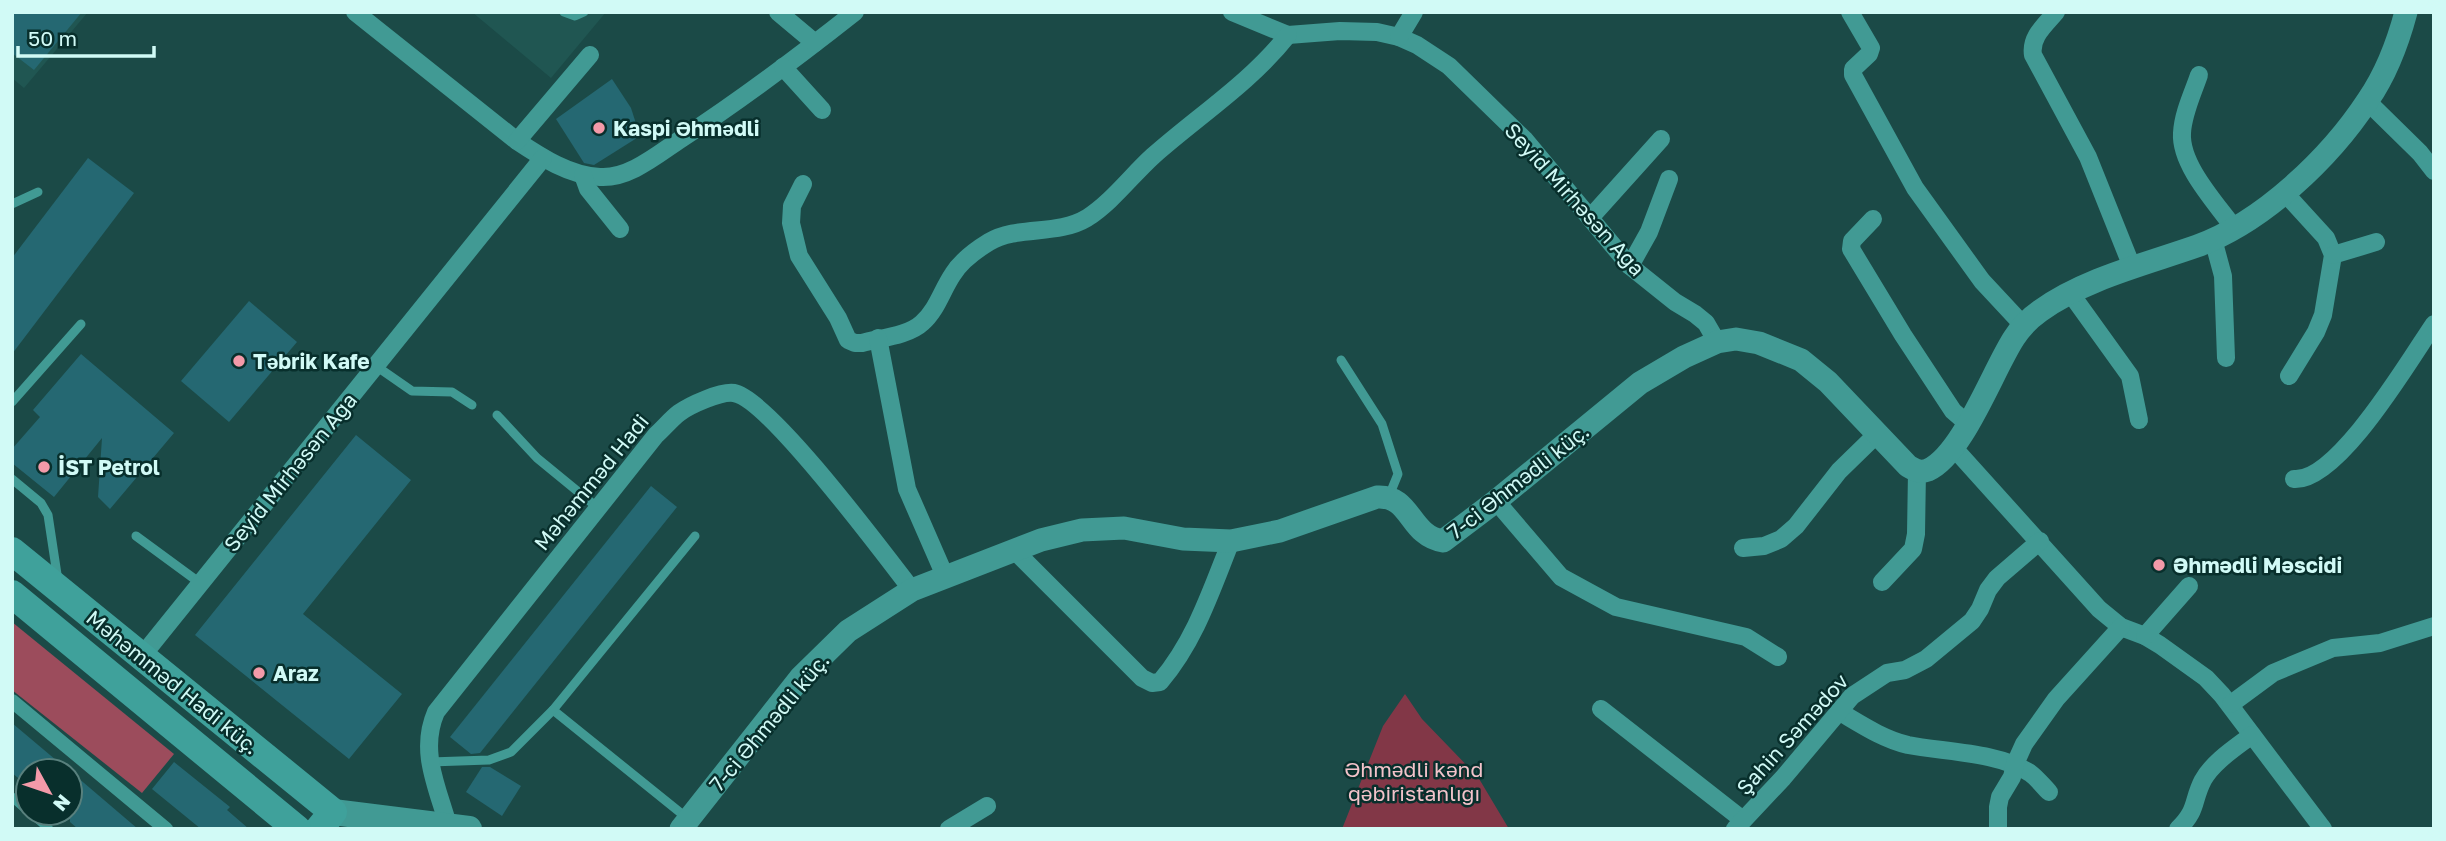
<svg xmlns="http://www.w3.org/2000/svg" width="2446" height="841" font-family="'Golos Text',sans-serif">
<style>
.built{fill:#205652}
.green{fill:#823747}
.forest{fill:#9c4c5c}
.building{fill:#256872}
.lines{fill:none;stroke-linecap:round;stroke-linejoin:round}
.path{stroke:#588582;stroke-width:3.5;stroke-dasharray:5 3.5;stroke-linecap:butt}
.service{stroke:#419a94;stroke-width:9}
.pedestrian{stroke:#419a94;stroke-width:14}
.minor{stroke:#419a94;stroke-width:18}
.tertiary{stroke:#419a94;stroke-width:23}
.secondary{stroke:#419a94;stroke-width:26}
.primary{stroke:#3fa19b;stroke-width:28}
.poi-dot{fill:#f39aa9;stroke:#082f2c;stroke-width:2.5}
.labels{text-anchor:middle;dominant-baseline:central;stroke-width:5;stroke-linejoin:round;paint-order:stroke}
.poi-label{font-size:21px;font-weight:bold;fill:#d1faf6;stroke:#082f2c;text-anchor:start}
.street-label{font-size:21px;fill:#d1faf6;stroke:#082f2c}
.park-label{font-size:21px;fill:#f3c3ca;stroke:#082f2c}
</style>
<rect width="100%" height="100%" fill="#1b4a47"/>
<g class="built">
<path d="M12 12H88L24 88 12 78Z"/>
<path d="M472 12H606L551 78Z"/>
</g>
<path class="green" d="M1405 694 1422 719 1478 777 1509 829H1342L1383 726Z"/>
<path class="forest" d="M12 622 174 754 142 793 12 690Z"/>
<g class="building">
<path d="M12 12H82L34 70 12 53Z"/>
<path d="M612 79 631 108 640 136 594 165 584 163 556 119Z"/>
<path d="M88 158 134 193 12 354V258Z"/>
<path d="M249 301 297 342 229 422 181 381Z"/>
<path d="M81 354 174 433 110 509 98 497 102 438 54 497 12 463V449L40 417 33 410Z"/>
<path d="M356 435 411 480 303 614 402 694 349 759 195 635Z"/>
<path d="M651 486 677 507 480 753 471 754 450 737Z"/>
<path d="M12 723 69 771H28V786L12 773Z"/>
<path d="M174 762 230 807 227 810 249 829H201L152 789Z"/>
<path d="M482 767H490L521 786 502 816 466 792Z"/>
<path d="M70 771 138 829H78L70 822Z"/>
</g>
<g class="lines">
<path class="path" d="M77 829V828"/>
<g class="service">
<path d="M564 12 575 16 584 12"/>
<path d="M12 204 38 192"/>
<path d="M1341 360 1382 424 1398 474 1389 496"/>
<path d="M376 366 412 391 452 392 472 405"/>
<path d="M12 402 81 324"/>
<path d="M497 415 537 458 598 508"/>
<path d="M12 479 41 503 48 515 58 581"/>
<path d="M136 536 200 583"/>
<path d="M553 710 687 818"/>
<path d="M430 762 489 760 511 752 553 710 695 536"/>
<path d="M12 797 28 811"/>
<path d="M31 813 49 829"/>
</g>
<path class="pedestrian" d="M12 701 166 829"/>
<g class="minor">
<path d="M355 12 517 141C541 157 570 176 600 177 629 179 658 154 681 139 741 100 798 57 855 12"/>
<path d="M778 12 815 43"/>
<path d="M1232 12 1288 35 1340 31 1377 32 1399 37 1417 45 1449 66 1525 140 1630 266 1675 302 1695 314 1706 323 1717 342"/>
<path d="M1850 12 1871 48 1869 54 1853 69V75L1915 188 1982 281 2023 325"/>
<path d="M2056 12C2045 25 2030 37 2033 55L2088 157 2132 267"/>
<path d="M1399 37 1414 12"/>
<path d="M783 67 822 110"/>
<path d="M2199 75C2193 93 2183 113 2182 133 2180 165 2216 203 2234 228"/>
<path d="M2367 101 2420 153 2434 171"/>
<path d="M517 141 590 55"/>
<path d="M583 175 588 189 620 229"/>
<path d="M803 184 792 206 791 223 799 256 838 318 848 340 855 343H862C880 338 908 336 922 323 937 310 942 290 953 274 961 261 976 250 989 242 1018 225 1057 236 1087 218 1112 202 1131 176 1153 156 1198 116 1250 83 1288 35"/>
<path d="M2284 192 2326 238 2333 255 2323 315 2316 332 2289 376"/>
<path d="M1590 218 1661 139"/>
<path d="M1873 219 1852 241 1851 249 1903 335 1953 411 1968 424"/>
<path d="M2213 239 2223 276 2226 358"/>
<path d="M2333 255 2376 242"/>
<path d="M1630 266 1649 232 1669 179"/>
<path d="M2071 294 2130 376 2139 420"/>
<path d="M878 338 907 489 945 576"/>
<path d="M1953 447 2099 609 2121 627 2145 636 2160 645 2206 678 2222 695 2323 829"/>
<path d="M2294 479C2338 482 2410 359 2434 324"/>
<path d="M1496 501 1561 577 1616 607 1746 637 1778 657"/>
<path d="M1743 548 1764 546 1781 539 1796 526 1839 471 1877 434"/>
<path d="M1014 550 1142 678 1152 683 1160 682C1195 641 1211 591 1231 541"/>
<path d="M1882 582 1913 549 1916 534 1917 471"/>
<path d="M2145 636 2189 586"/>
<path d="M142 656 543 158"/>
<path d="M2231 704 2273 673 2333 648 2380 643 2434 626"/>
<path d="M1601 709 1743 820"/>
<path d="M1840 712C1862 725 1883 739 1908 745 1944 752 1999 752 2030 773 2037 778 2043 786 2049 792"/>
<path d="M448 825C437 786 419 751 436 712L656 435C664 428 671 419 679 413 690 405 721 391 734 393 769 399 885 555 912 590"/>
<path d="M949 829 987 806"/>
<path d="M1735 829 1783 778 1852 696 1887 673 1905 670 1926 659 1972 621 1980 609 1988 590 1997 578 2040 541"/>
<path d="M1998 829V807L2000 797 2012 777 2015 764 2024 744 2056 699 2121 627"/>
<path d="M2178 829C2198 810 2192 801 2203 780 2213 762 2235 748 2252 735"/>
</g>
<path class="tertiary" d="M681 829 801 677 848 631 912 590 1041 540 1082 530 1124 528 1183 539 1231 541 1280 531 1377 497C1412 495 1408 535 1443 541L1496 501 1640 383 1684 357 1717 342 1736 339 1759 343 1801 360 1828 382 1908 466C1915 470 1920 473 1928 470 1963 454 1993 370 2014 338 2021 327 2030 318 2040 311 2084 279 2146 264 2197 246 2263 222 2330 158 2368 100 2386 74 2398 42 2406 12"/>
<path class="secondary" d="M333 812 469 829"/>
<g class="primary">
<path d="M12 551 333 812 319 829"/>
<path d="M12 594 297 829"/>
</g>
</g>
<g class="poi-dot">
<circle cx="599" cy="128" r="7"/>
<circle cx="239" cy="361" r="7"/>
<circle cx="44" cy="467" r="7"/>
<circle cx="2159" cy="565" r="7"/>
<circle cx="259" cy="673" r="7"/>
</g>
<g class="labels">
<g class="poi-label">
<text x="613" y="128">Kaspi Əhmədli</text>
<text x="253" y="361">Təbrik Kafe</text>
<text x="58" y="467">İST Petrol</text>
<text x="2173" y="565">Әhmәdli Mәscidi</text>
<text x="273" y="673">Araz</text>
</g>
<g class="street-label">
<text transform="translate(1575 199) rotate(48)">Seyid Mirhəsən Ağa</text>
<text transform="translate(290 472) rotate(-51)">Seyid Mirhəsən Ağa</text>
<text transform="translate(1518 481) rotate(-38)">7-ci Əhmədli küç.</text>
<text transform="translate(591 482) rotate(-51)">Məhəmməd Hadi</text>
<text transform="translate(173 682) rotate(39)">Məhəmməd Hadi küç.</text>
<text transform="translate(769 722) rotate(-50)">7-ci Əhmədli küç.</text>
<text transform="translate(1792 734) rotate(-48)">Şahin Səmədov</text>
</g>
<g class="park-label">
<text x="1414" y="769">Əhmədli kənd<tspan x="1414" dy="24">qəbiristanlığı</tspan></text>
</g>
</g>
<rect width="2446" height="841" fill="none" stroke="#d1faf6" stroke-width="28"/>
<g transform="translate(49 792) rotate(130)"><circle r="33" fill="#082f2c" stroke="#58807d" stroke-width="2"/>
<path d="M0-5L12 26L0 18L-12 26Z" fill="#f39aa9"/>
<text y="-10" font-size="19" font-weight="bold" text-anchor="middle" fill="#d1faf6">N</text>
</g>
<path d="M18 46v10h136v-10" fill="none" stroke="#d1faf6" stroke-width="3.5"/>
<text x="28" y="46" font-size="21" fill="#d1faf6" stroke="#082f2c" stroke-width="5" paint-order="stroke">50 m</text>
</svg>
